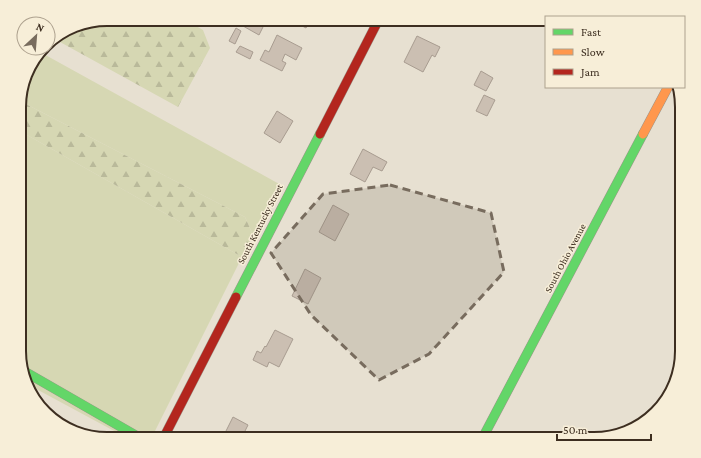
<svg xmlns="http://www.w3.org/2000/svg" width="701" height="458" font-family="'Crimson Pro',serif">
<style>
.grass{fill:#d6d7b3}
.forest{fill:url(#forest-firs)}
.building{fill:#cbbfb2;stroke:#a89c90}
.lines{fill:none;stroke-linecap:round;stroke-linejoin:round}
.fast-casing{stroke:#9c958a;stroke-width:10}
.slow-casing{stroke:#9c958a;stroke-width:10}
.jam-casing{stroke:#9c958a;stroke-width:10}
.fast{stroke:#63d668;stroke-width:9}
.slow{stroke:#ff974d;stroke-width:9}
.jam{stroke:#b3261e;stroke-width:9}
.marked{fill:#786c5e;fill-opacity:0.2;stroke:#786c5e;stroke-width:3;stroke-dasharray:8 5;stroke-linejoin:round}
.labels{text-anchor:middle;dominant-baseline:central;stroke-width:3;stroke-linejoin:round;paint-order:stroke}
.street-label{font-size:10px;fill:#3d2e20;stroke:#f7eed8}
.rim{fill:none;stroke:#3d2e20;stroke-width:2}
</style>
<defs>
<pattern id="forest-firs" width="22" height="20" patternUnits="userSpaceOnUse"><rect width="22" height="20" fill="#d6d7b3"/><path d="M5 1l3.5 6h-7zM16 11l3.5 6h-7z" fill="#b9b99a"/></pattern>
</defs>
<rect width="100%" height="100%" fill="#e7e0d1"/>
<g class="grass">
<path d="M40 52 281 185 253 235 245 217 20 101V96L28 68Z"/>
<path d="M20 131 242 257 151 439H129L27 384 20 362Z"/>
</g>
<g class="forest">
<path d="M107 19H184L203 30 210 48 178 107 60 42 67 30 74 26Z"/>
<path d="M20 101 245 217 253 235 242 257 20 131Z"/>
</g>
<g class="building">
<path d="M247 19H262L266 21 259 35 243 26Z"/>
<path d="M289 19H311L306 28Z"/>
<path d="M434 19H450L447 25Z"/>
<path d="M236 28 241 31 235 44 229 41Z"/>
<path d="M277 35 302 48 296 60 285 54 282 61 286 63 282 71 260 60 265 50 269 52Z"/>
<path d="M417 36 440 47 435 57 432 55 423 72 404 62Z"/>
<path d="M240 46 253 52 250 59 236 52Z"/>
<path d="M481 71 493 78 486 91 474 85Z"/>
<path d="M484 95 495 100 487 116 476 111Z"/>
<path d="M277 111 293 121 280 143 264 133Z"/>
<path d="M363 149 387 162 382 171 373 167 365 182 350 174Z"/>
<path d="M333 205 349 214 335 241 319 232Z"/>
<path d="M305 269 321 278 308 304 292 296Z"/>
<path d="M275 330 293 339 279 367 269 362 267 367 253 360 257 351 261 353 265 346 266 347Z"/>
<path d="M233 417 248 425 241 439H224L225 437H223Z"/>
</g>
<g class="lines">
<g class="fast-casing">
<g id="fast">
<path d="M236 297 320 134"/>
<path d="M22 370 142 439"/>
<path d="M482 439 643 134"/>
</g>
</g>
<g class="slow-casing">
<path id="slow" d="M643 134 668 87"/>
</g>
<g class="jam-casing">
<g id="jam">
<path d="M320 134 379 19"/>
<path d="M163 439 236 297"/>
</g>
</g>
<use href="#fast" class="fast"/>
<use href="#slow" class="slow"/>
<use href="#jam" class="jam"/>
</g>
<path class="marked" d="M390 185 491 213 504 272 429 354 379 380 311 315 271 253 323 194Z"/>
<g class="labels">
<g class="street-label">
<text transform="translate(260 224) rotate(-63)">South Kentucky Street</text>
<text transform="translate(565 258) rotate(-62)">South Ohio Avenue</text>
</g>
</g>
<path d="M0 0H701V458H0ZM107 26H594A81 81 0 0 1 675 107V351A81 81 0 0 1 594 432H107A81 81 0 0 1 26 351V107A81 81 0 0 1 107 26Z" fill="#f7eed8" fill-rule="evenodd"/>
<path class="rim" d="M107 26H594A81 81 0 0 1 675 107V351A81 81 0 0 1 594 432H107A81 81 0 0 1 26 351V107A81 81 0 0 1 107 26Z"/>
<rect x="545" y="16" width="140" height="72" fill="#f7eed8" stroke="#ada18e"/>
<rect x="553" y="29" width="20" height="6" fill="#63d668" stroke="#ada18e"/>
<text x="581" y="36" font-size="12" fill="#3d2e20">Fast</text>
<rect x="553" y="49" width="20" height="6" fill="#ff974d" stroke="#ada18e"/>
<text x="581" y="56" font-size="12" fill="#3d2e20">Slow</text>
<rect x="553" y="69" width="20" height="6" fill="#b3261e" stroke="#ada18e"/>
<text x="581" y="76" font-size="12" fill="#3d2e20">Jam</text>
<g transform="translate(36 36) rotate(26)"><circle r="19" fill="#f7eed8" stroke="#ada18e"/>
<path d="M0-3L7 15L0 10L-7 15Z" fill="#786c5e"/>
<text y="-6" font-size="11" font-weight="bold" text-anchor="middle" fill="#3d2e20">N</text>
</g>
<path d="M557 434v6h94v-6" fill="none" stroke="#3d2e20" stroke-width="2"/>
<text x="563" y="434" font-size="12" fill="#3d2e20" stroke="#f7eed8" stroke-width="3" paint-order="stroke">50 m</text>
</svg>
